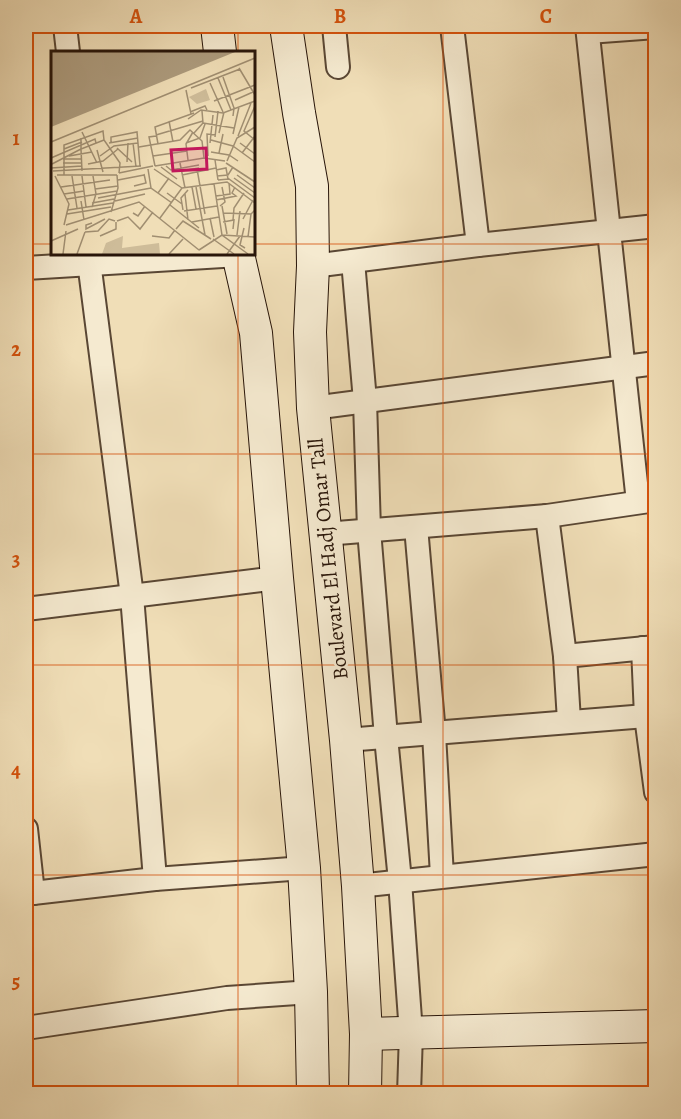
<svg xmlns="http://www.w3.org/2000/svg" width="681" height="1119" font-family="Alegreya,serif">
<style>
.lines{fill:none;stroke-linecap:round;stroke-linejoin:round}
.street-casing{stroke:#5a4734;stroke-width:26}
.secondary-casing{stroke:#281509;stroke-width:34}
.street{stroke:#f5ead0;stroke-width:22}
.secondary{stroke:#f5ead0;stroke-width:32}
.grid{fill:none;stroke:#d5520c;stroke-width:1.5;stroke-opacity:0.55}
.labels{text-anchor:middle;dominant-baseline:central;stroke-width:5;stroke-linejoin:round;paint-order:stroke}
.street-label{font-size:21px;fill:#281509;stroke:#f5ead0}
.inset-road{fill:none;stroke:#a08e71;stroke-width:1.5}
.view{fill:#c2185b;fill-opacity:0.15;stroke:#c2185b;stroke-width:3}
.inset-edge{fill:none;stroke:#281509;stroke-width:3}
.neatline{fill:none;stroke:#d5520c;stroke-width:2}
.grid-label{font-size:20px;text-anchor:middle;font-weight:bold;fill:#d5520c}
</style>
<rect width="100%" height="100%" fill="#f0deb7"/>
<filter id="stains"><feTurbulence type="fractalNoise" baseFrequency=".00333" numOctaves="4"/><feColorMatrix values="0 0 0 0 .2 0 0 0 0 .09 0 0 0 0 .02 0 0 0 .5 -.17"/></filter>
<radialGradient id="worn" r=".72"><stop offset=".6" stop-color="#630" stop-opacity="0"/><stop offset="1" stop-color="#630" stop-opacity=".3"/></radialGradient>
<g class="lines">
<g class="street-casing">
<g id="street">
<path d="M65 26 68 52"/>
<path d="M334 26 338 67"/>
<path d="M452 26 478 245"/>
<path d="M587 26 638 502"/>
<path d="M588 32 656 27"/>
<path d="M88 254 132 596 155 879"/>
<path d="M353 261 365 401 369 530 386 737 400 881 411 1033 409 1094"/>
<path d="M313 266 478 245 656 226"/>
<path d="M26 268 239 255"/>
<path d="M313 408 656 363"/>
<path d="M547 516 565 656 569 721"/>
<path d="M416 527 434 734 442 876"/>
<path d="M325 534 547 516 656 500"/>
<path d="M26 609 277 578"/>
<path d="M643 648 646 716 656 792"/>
<path d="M565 656 656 647"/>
<path d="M346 740 646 716"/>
<path d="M26 829 33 893"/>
<path d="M358 886 656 854"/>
<path d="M26 892 33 893 155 879 304 868"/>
<path d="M26 1028 227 998 311 992"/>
</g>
</g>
<g class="secondary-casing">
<g id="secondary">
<path d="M217 26 220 52"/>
<path d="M286 26 299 113 312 186 313 266 310 332 313 408 346 740 358 886 366 1034 365 1094"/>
<path d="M238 254 256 333 277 578 304 868 311 992 313 1094"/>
<path d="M366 1034 656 1026"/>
</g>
</g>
<use href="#street" class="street"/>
<use href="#secondary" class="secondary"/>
</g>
<path class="grid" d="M238 26V52M443 26V1094M26 244H52M254 244H656M238 254V1094M26 454H656M26 665H656M26 875H656"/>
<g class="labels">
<g class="street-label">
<text transform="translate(328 559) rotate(-96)">Boulevard El Hadj Omar Tall</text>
</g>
</g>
<g transform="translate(51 51)">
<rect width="204" height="204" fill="#f0deb7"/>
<path d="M155 38 159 49 146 53 138 46ZM72 185 71 197 108 192 109 203H51L55 192Z" fill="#cebc99"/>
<path d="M0 1H184L0 76Z" fill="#ac9a7c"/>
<path class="inset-road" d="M188 17 204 44M172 26 183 57 182 65M167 27 180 59M159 32 172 61M140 37 189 18M135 39 140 63M184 49 202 41M163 50 204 34M204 55 193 80 204 89M139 61 154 55 156 59M137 68 150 59 172 62 204 50M118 70 122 91M152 72 183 77M31 81 46 112M143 82 152 72 151 60M168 82 173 61M182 83 188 56M105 84 152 70M187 85 200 52M164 86 167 60M160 89 182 95M0 91 204 7M60 91V86L86 81 89 115M58 92 87 87M82 92 85 116M135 92 149 87 154 73M159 92 162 64M189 92 204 103M107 93 104 76 143 62M182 95 204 111M88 96 129 89 139 79 151 90 153 107M66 97 81 111M13 98 31 91M46 99 52 121M160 101 178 104 187 110M168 102 172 83M191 102 204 85M18 105 41 101M49 105 63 95 87 92M102 105 136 100M157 105 156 83 165 84M0 107 44 88 45 92M12 108H31M137 109 135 93 142 81M164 109 167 129M176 110 186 87 204 76M76 111 77 92M12 112H31M129 112 134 137M175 112 204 131M1 113 30 98V87M37 113 52 110 67 98M104 115 98 86 105 85M104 115 153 107 174 110M115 115 120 119 148 114M110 116 126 128M0 117 31 115M97 118 100 137 121 152M103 118 131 137M146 118 154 163M165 119 175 117 177 128M2 120 90 115M31 120 30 98 53 89M130 120 148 117M68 122 102 115M6 124H66M13 124V94L52 80 53 89 69 112 68 122M131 124 165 117M186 124 204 137M4 125 18 153 13 174M21 125 26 157M31 125 35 156M166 125 177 124 182 116M183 127 204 142M67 129 93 124M167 129 178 128 204 147M163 133 171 184 197 203M83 135 95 132 93 123M10 136 59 129M141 136 145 158M145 136 154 184M131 137 176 131 204 152M44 138 67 135M107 142 118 127M116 142 131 153M13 143 33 140M134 143 137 169M165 145 179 143 178 132M47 147 100 137M16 148 66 140M165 149 185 145 181 142 184 136M30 150 33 169M64 150 94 143M41 152 63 148M119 154 148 177M169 155 174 151 171 136M171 155 176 183M41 156 45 143 42 125M17 159 62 152M132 159 130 147 137 139M133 160 166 155M60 161 67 137 66 124M82 162 87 165 94 155M172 162 200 163M16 163 60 156M109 167 131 137M159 167 163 186M192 168 202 149M182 169 183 157 193 142M66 170 77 166 89 178 102 161M141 171 168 166M172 171 183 169 182 178M41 172 35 174V178L54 168M15 174 88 151 148 199M193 177 189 194 194 197M125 178 132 170 160 188M34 181 47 180 58 168 64 170M186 184 189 160M49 185 65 178V171M101 185 118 187 124 179M197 186 200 163 204 159M162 188 183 203M0 190 27 178M148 199 171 184 204 186M12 203 15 180M26 203 34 181M118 203 132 188M176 203 189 185"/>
<path class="view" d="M155 97 156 118 122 120 120 99Z"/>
<rect width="204" height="204" class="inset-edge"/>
</g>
<rect width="681" height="1119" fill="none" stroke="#f0deb7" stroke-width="66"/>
<rect x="33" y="33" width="615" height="1053" class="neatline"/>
<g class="grid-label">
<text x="136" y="23">A</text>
<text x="340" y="23">B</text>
<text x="546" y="23">C</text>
<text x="16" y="145">1</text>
<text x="16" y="356">2</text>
<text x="16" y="566">3</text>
<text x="16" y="777">4</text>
<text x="16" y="988">5</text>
</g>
<rect width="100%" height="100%" filter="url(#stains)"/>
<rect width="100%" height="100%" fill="url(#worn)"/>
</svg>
